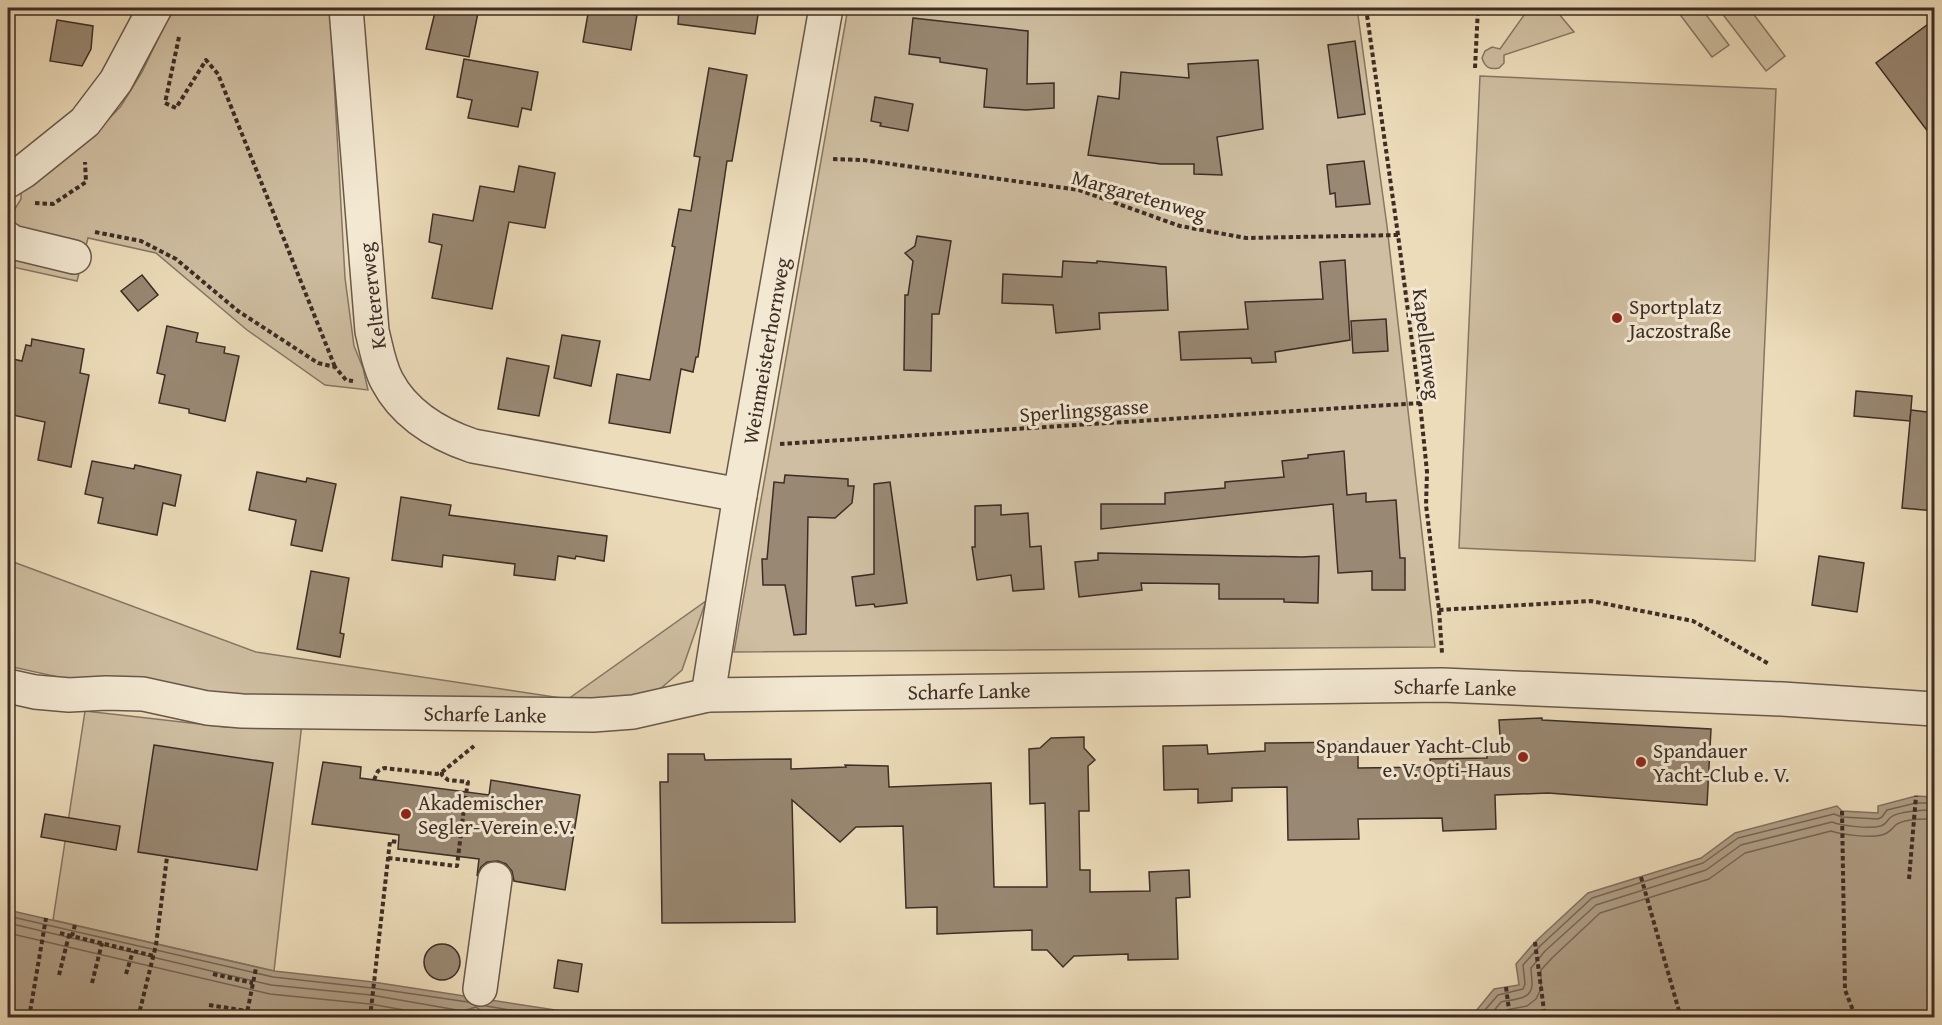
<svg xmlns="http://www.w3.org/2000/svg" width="1942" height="1025" font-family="'Gentium Book Plus',serif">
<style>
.green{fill:#cfbea1;stroke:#867664;stroke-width:1.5}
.water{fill:#b1a088;stroke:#837261;stroke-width:1.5}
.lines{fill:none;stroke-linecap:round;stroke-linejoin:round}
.shore{stroke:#776657;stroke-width:1.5}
.building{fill:#998873;stroke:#3d2d26;stroke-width:1.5}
.minor-casing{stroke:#69594b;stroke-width:36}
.path{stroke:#3d2d26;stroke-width:4;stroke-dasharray:4.5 3;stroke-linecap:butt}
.minor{stroke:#f3e8d2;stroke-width:33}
.poi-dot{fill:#8f2418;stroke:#f3e8d2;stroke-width:2}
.labels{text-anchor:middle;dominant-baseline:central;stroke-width:6;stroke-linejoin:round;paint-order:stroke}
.street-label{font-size:21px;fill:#3d2d26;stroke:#f3e8d2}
.poi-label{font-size:21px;fill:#3d2d26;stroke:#f3e8d2;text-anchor:start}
</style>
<rect width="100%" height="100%" fill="#eddcba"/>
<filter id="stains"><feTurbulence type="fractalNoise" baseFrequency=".00333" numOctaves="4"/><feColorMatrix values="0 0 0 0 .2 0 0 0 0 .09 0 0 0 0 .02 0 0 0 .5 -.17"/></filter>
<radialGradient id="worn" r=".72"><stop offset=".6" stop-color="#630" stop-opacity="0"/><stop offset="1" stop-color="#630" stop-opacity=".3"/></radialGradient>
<g class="green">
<path d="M173 8H330L345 278 354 346 363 368 368 390 325 385 247 330 156 253 88 238 77 281 8 266V240L11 229 8 220 21 199V188L100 128 121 106 142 72Z"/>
<path d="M848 8H1357L1387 226 1435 647 734 652Z"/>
<path d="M1529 8H1554L1574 32 1504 55V63L1499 68C1489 70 1485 67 1482 58L1485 51 1492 47 1500 49Z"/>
<path d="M1675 8H1701L1729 45 1712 57Z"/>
<path d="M1718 8H1749L1785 56 1766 71Z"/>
<path d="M1480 76 1776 89 1755 561 1459 548Z"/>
<path d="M8 560 256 652 568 699 706 601 682 670 653 695 591 706 144 696 8 666Z"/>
<path d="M85 711 226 727 302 723 274 971 53 920Z"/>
</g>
<g class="water">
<path d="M1916 796 1934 797V1017H1471L1494 989 1519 985 1516 964 1535 942 1588 893 1701 858 1735 833 1837 806 1842 811 1878 813V806Z"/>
<path d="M8 910 274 971 373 982 601 1017 8 1018Z"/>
</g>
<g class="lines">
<g class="shore">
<path d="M8 916 273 977 372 988 468 1002"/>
<path d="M8 923 271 985 371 995 463 1011 476 1007 486 1014 510 1018"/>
<path d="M8 933 270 994 370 1004 450 1018"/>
<path d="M486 1006 560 1018"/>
<path d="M1478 1018 1498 995 1523 989 1525 984 1523 965 1540 946 1592 898 1703 863 1738 838 1834 814 1842 817 1878 819 1882 817 1887 810 1916 803H1934"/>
<path d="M1488 1018 1501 1002C1514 999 1533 1000 1532 983 1532 978 1531 973 1531 968L1545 951 1596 905 1706 870 1741 845 1832 822C1842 826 1870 829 1881 826 1887 824 1887 820 1891 817 1899 811 1925 810 1934 810"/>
<path d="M1500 1018 1506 1010 1527 1006 1536 999 1541 989V970L1552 958 1600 913 1709 879 1745 853 1831 831C1843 835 1870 838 1882 835 1890 833 1892 828 1897 824 1907 818 1924 819 1934 819"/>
</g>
</g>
<g class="building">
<path d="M436 8H479L469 57 426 49Z"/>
<path d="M589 8 637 15 631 50 583 42Z"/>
<path d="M679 8H759L755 34 678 24Z"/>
<path d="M913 18 1028 31 1027 84 1054 83V108L1026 110 984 107 987 69 940 62V58L909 54Z"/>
<path d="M1935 19V141L1876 63Z"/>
<path d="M57 20 93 26 91 49 82 66 50 61Z"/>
<path d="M1355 41 1365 114 1338 118 1328 45Z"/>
<path d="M464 59 538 72 531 110 522 108 518 127 468 118 472 100 457 97Z"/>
<path d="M1258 60 1263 129 1217 137 1222 175 1194 174V164H1161L1088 155 1098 96 1119 99 1121 72 1189 78 1188 64Z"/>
<path d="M709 68 747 75 732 161H727L698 357H696L693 372 681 369 670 433 609 423 617 374 650 380 675 247 672 246 679 209 691 211 700 157 694 156Z"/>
<path d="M875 97 913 104 908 131 880 126 881 123 871 121Z"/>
<path d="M1364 161 1370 204 1336 207 1335 193 1330 194 1327 165Z"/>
<path d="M519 166 555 173 545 228 509 222 492 309 432 298 442 245 429 242 433 214 473 221 480 186 514 192Z"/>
<path d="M917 236 951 241 939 314H932L931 371 904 370 905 295H908L913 261 905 253 915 246Z"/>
<path d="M1345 260 1350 340 1275 352 1276 362 1252 363 1251 358 1181 360 1179 332 1248 329 1245 302 1323 299 1320 262Z"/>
<path d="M1063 261 1097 263V261L1166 267 1168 310 1099 313 1100 329 1056 333 1053 305 1002 303 1003 274 1062 277Z"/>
<path d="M142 275 158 295 138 311 121 291Z"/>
<path d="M1386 319 1388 351 1353 353 1351 321Z"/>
<path d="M167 326 198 333 196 342 225 347 224 353 239 356 225 421 189 413V409L159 403 165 375 157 373Z"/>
<path d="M562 335 600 341 591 386 554 378Z"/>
<path d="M32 339 84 349 80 373 89 375 71 467 38 460 45 422 8 414V358L22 361 26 345 31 346Z"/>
<path d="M507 358 549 366 539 416 498 409Z"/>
<path d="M1856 391 1912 396 1910 421 1854 416Z"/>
<path d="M1911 410 1935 413V511L1902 508Z"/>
<path d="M1344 451 1347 495 1366 493V502L1396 500 1400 558H1405V590H1372V571L1338 573 1333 504 1101 529V504H1165V493L1225 488V482L1284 477 1282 461 1308 458V455Z"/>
<path d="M92 461 134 469 135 465 181 475 175 506 163 503 157 535 98 523 103 498 85 494Z"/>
<path d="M257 472 306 482 307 478 336 484 322 551 291 545 296 520 249 510Z"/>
<path d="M785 475 848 479V486H854L852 503 835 518 808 517 806 634 794 635 785 585H763L762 559H767L774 482 784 483Z"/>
<path d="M890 482 907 603 875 607 874 604 856 606 852 577 874 574V484Z"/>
<path d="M401 497 451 505 449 515 607 536 604 561 576 556 575 559 558 556 555 580 514 575 515 564 443 555 442 567 392 560Z"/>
<path d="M1001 505V515L1028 513 1030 547 1041 546 1044 589 1013 591 1011 575 977 580 972 547H975V506Z"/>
<path d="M1098 553 1302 557 1319 556 1318 603 1284 602V599H1219V584L1141 583 1142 590 1079 597 1075 562 1098 560Z"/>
<path d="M1819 556 1864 563 1857 612 1812 605Z"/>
<path d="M311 571 349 578 340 633 344 634 340 657 297 649Z"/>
<path d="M1542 718V720L1711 729 1707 805 1548 793 1495 795 1496 829 1443 831 1442 818 1358 819 1359 839 1288 840 1287 787 1232 788V801L1198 803V789L1164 790 1163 746 1207 745 1208 754 1265 751V743L1358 742V768L1431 767 1430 759 1487 758V753H1501L1499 720Z"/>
<path d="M1084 737V748L1095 760 1088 766 1089 811H1079L1080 870H1090V892L1150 891 1149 872 1189 870 1190 897 1176 898 1178 959 1128 960V954L1074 956 1063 967 1047 950H1032V930L937 934V907L906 908 903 826 856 827 840 842 792 800 795 922 662 923 660 782H668V754H704L705 760 791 759V769L846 767 845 765 888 766 889 787 991 783 994 887H1047L1045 803 1030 804 1029 749 1040 748 1051 738Z"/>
<path d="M154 745 273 763 257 870 138 852Z"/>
<path d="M323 762 361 767 360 778 489 795 491 780 580 795 565 890 514 881 512 871 506 864 498 861 487 862 481 867 477 876 479 859 398 849 399 835 312 824Z"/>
<path d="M45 814 120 826 116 850 41 837Z"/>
<circle cx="442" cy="962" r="18"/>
<path d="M558 960 582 964 578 992 554 988Z"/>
</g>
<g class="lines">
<g class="minor-casing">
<g id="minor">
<path d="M346 8 372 331C376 347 379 366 387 381 405 415 437 434 473 446L740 495"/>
<path d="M8 181 24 171 85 122 116 81 155 8"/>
<path d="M8 239 12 242 74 257"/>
<path d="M8 686 35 692 69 695 106 693 143 694 207 708 242 711 593 715 633 712 708 695 1442 685 1782 699 1934 709"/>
<path d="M708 695 740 495 826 8"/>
<path d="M480 989 495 879"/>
</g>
</g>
<g class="path">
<path d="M1366 8 1398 235 1420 403 1427 472 1426 505 1439 610 1442 653"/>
<path d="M179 37 165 103 176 108 206 60 218 74 335 367"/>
<path d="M1475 68 1478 8"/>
<path d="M833 159 863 160 1079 190 1180 226 1246 238 1398 235"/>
<path d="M35 203 53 204 86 182 85 162"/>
<path d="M95 232 141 241 176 259 238 311 318 363 335 367 346 380 353 381"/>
<path d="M780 444 1420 403"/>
<path d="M1439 610 1591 601 1693 621 1769 664"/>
<path d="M442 772V775L448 780 468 782 465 800"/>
<path d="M374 780 378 771 384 768 437 774 442 772 474 746"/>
<path d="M1842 811 1845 990 1856 1018"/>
<path d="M388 858 457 866 465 800H460"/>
<path d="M1641 877 1681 1018"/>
<path d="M1909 879 1916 796"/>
<path d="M75 925 72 936 154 956"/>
<path d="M60 933 71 936"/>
<path d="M1535 942 1545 1018"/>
<path d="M126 974 133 951"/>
<path d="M213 974 253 983"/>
<path d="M59 975 69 935"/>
<path d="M92 983 102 943"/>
<path d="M1506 987 1510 1018"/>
<path d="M209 1005 247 1011"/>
<path d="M370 1017 380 1018"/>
<path d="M29 1018 46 918"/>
<path d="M138 1018 156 945 167 857"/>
<path d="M246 1018 256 968"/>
<path d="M370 1018 390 841 398 842"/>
</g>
<use href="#minor" class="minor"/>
</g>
<g class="poi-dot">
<circle cx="1617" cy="318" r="6"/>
<circle cx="1523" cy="757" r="6"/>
<circle cx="1641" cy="762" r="6"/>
<circle cx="406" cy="814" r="6"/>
</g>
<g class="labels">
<g class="street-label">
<text transform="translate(1139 195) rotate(16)">Margaretenweg</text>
<text transform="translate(372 296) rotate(-97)">Keltererweg</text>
<text transform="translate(1427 344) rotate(83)">Kapellenweg</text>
<text transform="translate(766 351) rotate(-80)">Weinmeisterhornweg</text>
<text transform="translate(1084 410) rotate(-4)">Sperlingsgasse</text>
<text transform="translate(1455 687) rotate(1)">Scharfe Lanke</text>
<text transform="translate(969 691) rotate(-1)">Scharfe Lanke</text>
<text transform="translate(485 714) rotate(1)">Scharfe Lanke</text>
</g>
<g class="poi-label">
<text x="1629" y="306">Sportplatz<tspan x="1629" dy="24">Jaczostraße</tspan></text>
<text x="1511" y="745" text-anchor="end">Spandauer Yacht-Club<tspan x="1511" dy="24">e. V. Opti-Haus</tspan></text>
<text x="1653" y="750">Spandauer<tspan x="1653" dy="24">Yacht-Club e. V.</tspan></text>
<text x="418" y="802">Akademischer<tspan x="418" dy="24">Segler-Verein e.V.</tspan></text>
</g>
</g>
<rect width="1942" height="1025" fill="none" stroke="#eddcba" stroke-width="30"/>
<rect x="9" y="9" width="1924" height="1007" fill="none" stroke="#3d2d26" stroke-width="3"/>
<rect x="15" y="15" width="1912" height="995" fill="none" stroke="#3d2d26" stroke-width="1.5"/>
<rect width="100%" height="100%" filter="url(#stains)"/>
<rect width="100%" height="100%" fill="url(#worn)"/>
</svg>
